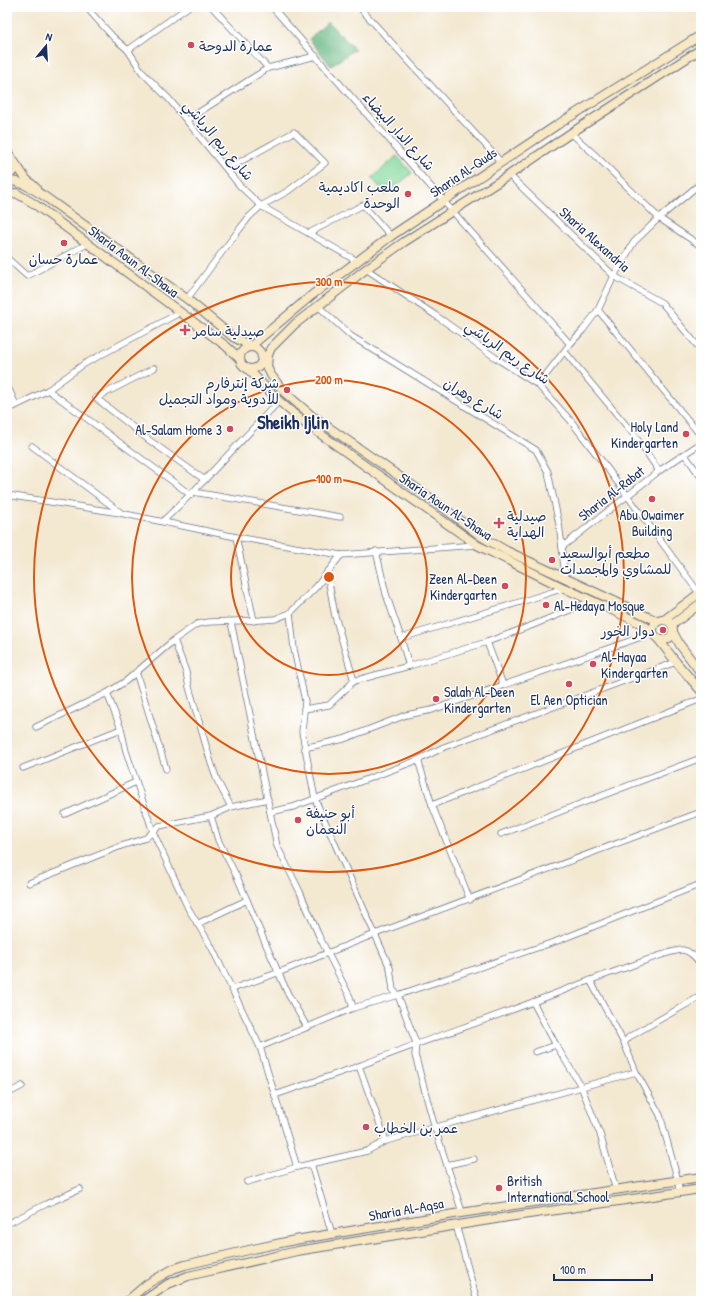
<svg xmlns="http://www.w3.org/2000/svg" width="708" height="1308" font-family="'Patrick Hand','Playpen Sans Arabic',sans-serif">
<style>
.green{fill:#85d99c;stroke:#50847d}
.forest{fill:#6cb984;stroke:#447471}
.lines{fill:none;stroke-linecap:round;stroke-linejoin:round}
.street-casing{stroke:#677086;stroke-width:7}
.secondary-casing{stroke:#677086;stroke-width:10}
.street{stroke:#fff;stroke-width:5.5}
.secondary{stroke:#f8e8c3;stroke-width:8}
.ring{fill:none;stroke:#de5710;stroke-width:2}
.poi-dot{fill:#d1495b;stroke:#fff;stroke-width:1.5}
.labels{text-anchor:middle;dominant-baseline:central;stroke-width:3;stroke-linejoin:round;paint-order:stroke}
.poi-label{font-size:14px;fill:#1b2f5e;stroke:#fff;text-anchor:start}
.street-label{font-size:14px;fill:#1b2f5e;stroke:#fff}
.district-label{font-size:18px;font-weight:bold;fill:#1b2f5e;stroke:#fff}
.centre{fill:#de5710;stroke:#fff;stroke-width:2}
.ring-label{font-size:12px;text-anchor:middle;font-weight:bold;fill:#de5710;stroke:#fff;stroke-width:3;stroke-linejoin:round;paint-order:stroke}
</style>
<rect width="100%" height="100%" fill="#fff"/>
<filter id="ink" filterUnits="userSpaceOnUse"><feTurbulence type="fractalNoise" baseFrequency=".025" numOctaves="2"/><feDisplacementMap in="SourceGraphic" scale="8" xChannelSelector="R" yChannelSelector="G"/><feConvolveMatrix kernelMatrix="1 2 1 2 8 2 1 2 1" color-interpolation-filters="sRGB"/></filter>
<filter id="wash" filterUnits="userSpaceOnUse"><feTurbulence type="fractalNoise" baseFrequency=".012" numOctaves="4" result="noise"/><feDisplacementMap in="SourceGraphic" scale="16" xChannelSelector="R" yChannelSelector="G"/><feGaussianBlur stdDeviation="0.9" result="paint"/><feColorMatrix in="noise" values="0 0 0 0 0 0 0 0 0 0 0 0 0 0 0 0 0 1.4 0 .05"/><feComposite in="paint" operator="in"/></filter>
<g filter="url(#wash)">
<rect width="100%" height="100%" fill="#f3e8d0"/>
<path class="green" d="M397 156 412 173 386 195 372 178Z"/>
<path class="forest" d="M328 22 355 49 331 66 309 39Z"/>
</g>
<g filter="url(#ink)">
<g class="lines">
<g class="street-casing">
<g id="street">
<path d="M86 7 114 38 128 50 142 72 169 99 240 186 261 206 357 261"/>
<path d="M212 7 268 68"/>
<path d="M272 7 570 344"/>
<path d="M359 7 501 162"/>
<path d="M128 50 188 7"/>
<path d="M187 120 268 68 316 56"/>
<path d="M571 133 594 154 659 218 701 246"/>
<path d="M509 175 614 276 662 303 701 350"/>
<path d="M309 233 363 205 391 236"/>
<path d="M7 258 27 276 89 243"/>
<path d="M366 269 435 315 496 358 538 385 571 421 604 464 699 593"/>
<path d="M187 299 222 252 249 217 261 206 288 191 325 163 294 132 227 169"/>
<path d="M318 306 351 336 536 450 548 472 559 524 562 547"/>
<path d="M598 310 701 436"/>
<path d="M565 352 635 436 659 471"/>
<path d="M154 368 96 398 149 440 205 480"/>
<path d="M7 385 16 405"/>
<path d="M538 385 570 344 583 330 598 310 614 276 634 242 659 218 701 183"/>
<path d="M48 390 191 495"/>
<path d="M7 410 48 390 84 364 181 312"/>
<path d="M32 446 120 512"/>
<path d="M685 455 701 477"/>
<path d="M193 492 340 517"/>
<path d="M7 495 120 513 236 537 341 555 476 545"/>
<path d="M163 521 193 492 279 401"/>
<path d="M236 537 254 621"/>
<path d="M376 551 386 594 401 638 409 666"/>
<path d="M327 572 335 616 354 681"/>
<path d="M565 578 562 547 659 471 701 443"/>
<path d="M231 622 277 846 300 892 319 936 350 997 353 1008"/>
<path d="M401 638 527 600 564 588"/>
<path d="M174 640 186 672 189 687 211 763 217 780 231 807"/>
<path d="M487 642 503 685"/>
<path d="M136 672 166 769"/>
<path d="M107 693 121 729 126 751 153 832 188 908 211 946 260 1047 297 1167"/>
<path d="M304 709 329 705 354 681 409 666 487 642 533 625 592 601"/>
<path d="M36 727 107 693 126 681 174 640 197 624 209 622 261 620 275 619 290 613 317 586 341 555"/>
<path d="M304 748 344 739 406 715 432 710 647 635"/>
<path d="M418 760 432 805 470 900"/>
<path d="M23 768 121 729"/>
<path d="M432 805 701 699"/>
<path d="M270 812 293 807 418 760 444 747 676 662"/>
<path d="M65 814 136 782"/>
<path d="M211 816 218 840 238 879 263 938 288 994 307 1027"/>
<path d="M501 834 701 758"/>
<path d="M29 883 121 846 146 838 159 826 211 816 231 807 268 799"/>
<path d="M197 924 247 900"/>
<path d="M590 980 624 1043 636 1072 660 1115 678 1181 679 1193"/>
<path d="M232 989 280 972 375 934 701 812"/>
<path d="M533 1002 556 1045 581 1086 600 1134 616 1190"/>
<path d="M624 1043 629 1037 701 996"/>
<path d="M260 1047 353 1008 398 995 393 990 390 968 315 799 302 732 305 701 294 649 290 613"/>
<path d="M535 1052 556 1045"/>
<path d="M7 1094 22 1086"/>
<path d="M275 1095 359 1066"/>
<path d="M386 1141 359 1066C417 1043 475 1024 533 1002 563 991 592 979 622 969 634 965 673 949 683 950 691 951 697 959 701 965"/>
<path d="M311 1164 332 1234"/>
<path d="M447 1165 474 1159"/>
<path d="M247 1182 297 1167 367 1151 386 1141 636 1072"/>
<path d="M462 1212 435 1128 415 1055 416 1043 398 995 557 941 701 884"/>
<path d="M7 1224 46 1204 80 1189"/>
<path d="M456 1225 477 1301"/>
</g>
</g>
<g class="secondary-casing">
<g id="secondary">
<path d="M7 151 26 179 36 188"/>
<path d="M7 178 13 171 15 163"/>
<path d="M7 181C21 180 32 189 44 196L187 299 233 337 251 346 312 295 391 236 557 125 701 35"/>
<path d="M7 195 16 193 33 203 226 346 240 359"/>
<circle cx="251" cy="358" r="11"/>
<path d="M265 363 271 375 284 392 311 415 432 499 482 537 507 551 657 621"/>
<path d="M247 368 279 401 302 421 477 545 564 588 642 624 653 632"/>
<path d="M267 368 268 355 271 348 295 324 366 269 404 242 509 175 571 133 701 49"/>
<circle cx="663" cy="630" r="10"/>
<path d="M664 620 701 592"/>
<path d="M672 625 701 603"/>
<path d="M673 632 680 645 701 673"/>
<path d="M659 640 676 662 701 691"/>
<path d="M127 1301 147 1284 173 1269 185 1265 253 1249 295 1240 454 1214 701 1177"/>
<path d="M143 1301 168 1284 188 1276 297 1251 508 1217 701 1189"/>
</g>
</g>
<use href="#street" class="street"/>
<use href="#secondary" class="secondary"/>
</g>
</g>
<g class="ring">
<circle cx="329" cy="577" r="98"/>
<circle cx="329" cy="577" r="197"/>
<circle cx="329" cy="577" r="295"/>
</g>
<g class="poi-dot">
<circle cx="191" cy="45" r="4"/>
<circle cx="408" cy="194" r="4"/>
<circle cx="64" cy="243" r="4"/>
<path d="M183 324h4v4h4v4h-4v4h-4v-4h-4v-4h4z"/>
<circle cx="287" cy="390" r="4"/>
<circle cx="230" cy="429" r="4"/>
<circle cx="686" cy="434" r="4"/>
<circle cx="652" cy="499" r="4"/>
<path d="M497 517h4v4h4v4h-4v4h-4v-4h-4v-4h4z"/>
<circle cx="552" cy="560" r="4"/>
<circle cx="505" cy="586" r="4"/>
<circle cx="546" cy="605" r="4"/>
<circle cx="663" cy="630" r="4"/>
<circle cx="593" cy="664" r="4"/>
<circle cx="569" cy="684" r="4"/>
<circle cx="436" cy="699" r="4"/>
<circle cx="298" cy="820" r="4"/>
<circle cx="366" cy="1127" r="4"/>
<circle cx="499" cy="1188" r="4"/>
</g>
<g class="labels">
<g class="poi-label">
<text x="199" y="45">عمارة الدوحة</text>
<text x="400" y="186" text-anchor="end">ملعب اكاديمية<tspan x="400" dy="16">الوحدة</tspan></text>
<text x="64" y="258" text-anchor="middle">عمارة حسان</text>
<text x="193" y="330">صيدلية سامر</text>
<text x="279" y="382" text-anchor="end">شركة إنترفارم<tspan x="279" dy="16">للأدوية ومواد التجميل</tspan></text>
<text x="678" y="426" text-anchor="end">Holy Land<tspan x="678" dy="16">Kindergarten</tspan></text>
<text x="222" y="429" text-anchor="end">Al-Salam Home 3</text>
<text x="652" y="514" text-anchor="middle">Abu Owaimer<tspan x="652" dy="16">Building</tspan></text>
<text x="507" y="515">صيدلية<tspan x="507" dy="16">الهداية</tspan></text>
<text x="560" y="552">مطعم أبوالسعيد<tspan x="560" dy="16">للمشاوي والمجمدات</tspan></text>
<text x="497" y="578" text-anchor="end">Zeen Al-Deen<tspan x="497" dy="16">Kindergarten</tspan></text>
<text x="554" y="605">Al-Hedaya Mosque</text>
<text x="655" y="630" text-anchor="end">دوار الخور</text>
<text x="601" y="656">Al-Hayaa<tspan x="601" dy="16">Kindergarten</tspan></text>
<text x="444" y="691">Salah Al-Deen<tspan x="444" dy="16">Kindergarten</tspan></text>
<text x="569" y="699" text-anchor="middle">El Aen Optician</text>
<text x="306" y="812">أبو حنيفة<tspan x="306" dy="16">النعمان</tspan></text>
<text x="374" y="1127">عمر بن الخطاب</text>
<text x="507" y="1180">British<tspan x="507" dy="16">International School</tspan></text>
</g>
<g class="street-label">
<text transform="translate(399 131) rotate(48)">شارع الدار البيضاء</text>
<text transform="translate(219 140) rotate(50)">شارع ريم الرياشي</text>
<text transform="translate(463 172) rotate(-34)">Sharia Al-Quds</text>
<text transform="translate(595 239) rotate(42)">Sharia Alexandria</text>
<text transform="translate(134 261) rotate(37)">Sharia Aoun Al-Shawa</text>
<text transform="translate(508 352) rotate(35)">شارع ريم الرياشي</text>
<text transform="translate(474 398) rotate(31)">شارع وهران</text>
<text transform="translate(611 493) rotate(-38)">Sharia Al-Rabat</text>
<text transform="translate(446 506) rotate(34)">Sharia Aoun Al-Shawa</text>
<text transform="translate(406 1209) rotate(-10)">Sharia Al-Aqsa</text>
</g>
<g class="district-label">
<text x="293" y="422">Sheikh Ijlin</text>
</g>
</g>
<circle cx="329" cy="577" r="6" class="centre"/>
<g class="ring-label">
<text x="329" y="286">300 m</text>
<text x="329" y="384">200 m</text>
<text x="329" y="483">100 m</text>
</g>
<rect width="708" height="1308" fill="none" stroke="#fff" stroke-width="24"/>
<g transform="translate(46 46) rotate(18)" stroke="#ffffff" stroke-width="3" paint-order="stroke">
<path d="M0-3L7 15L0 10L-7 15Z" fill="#1b2f5e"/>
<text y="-6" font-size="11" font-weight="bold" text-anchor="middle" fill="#1b2f5e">N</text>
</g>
<path d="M554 1274v6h98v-6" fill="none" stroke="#1b2f5e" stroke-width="2"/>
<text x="560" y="1274" font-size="12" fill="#1b2f5e" stroke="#ffffff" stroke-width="3" paint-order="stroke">100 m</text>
</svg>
